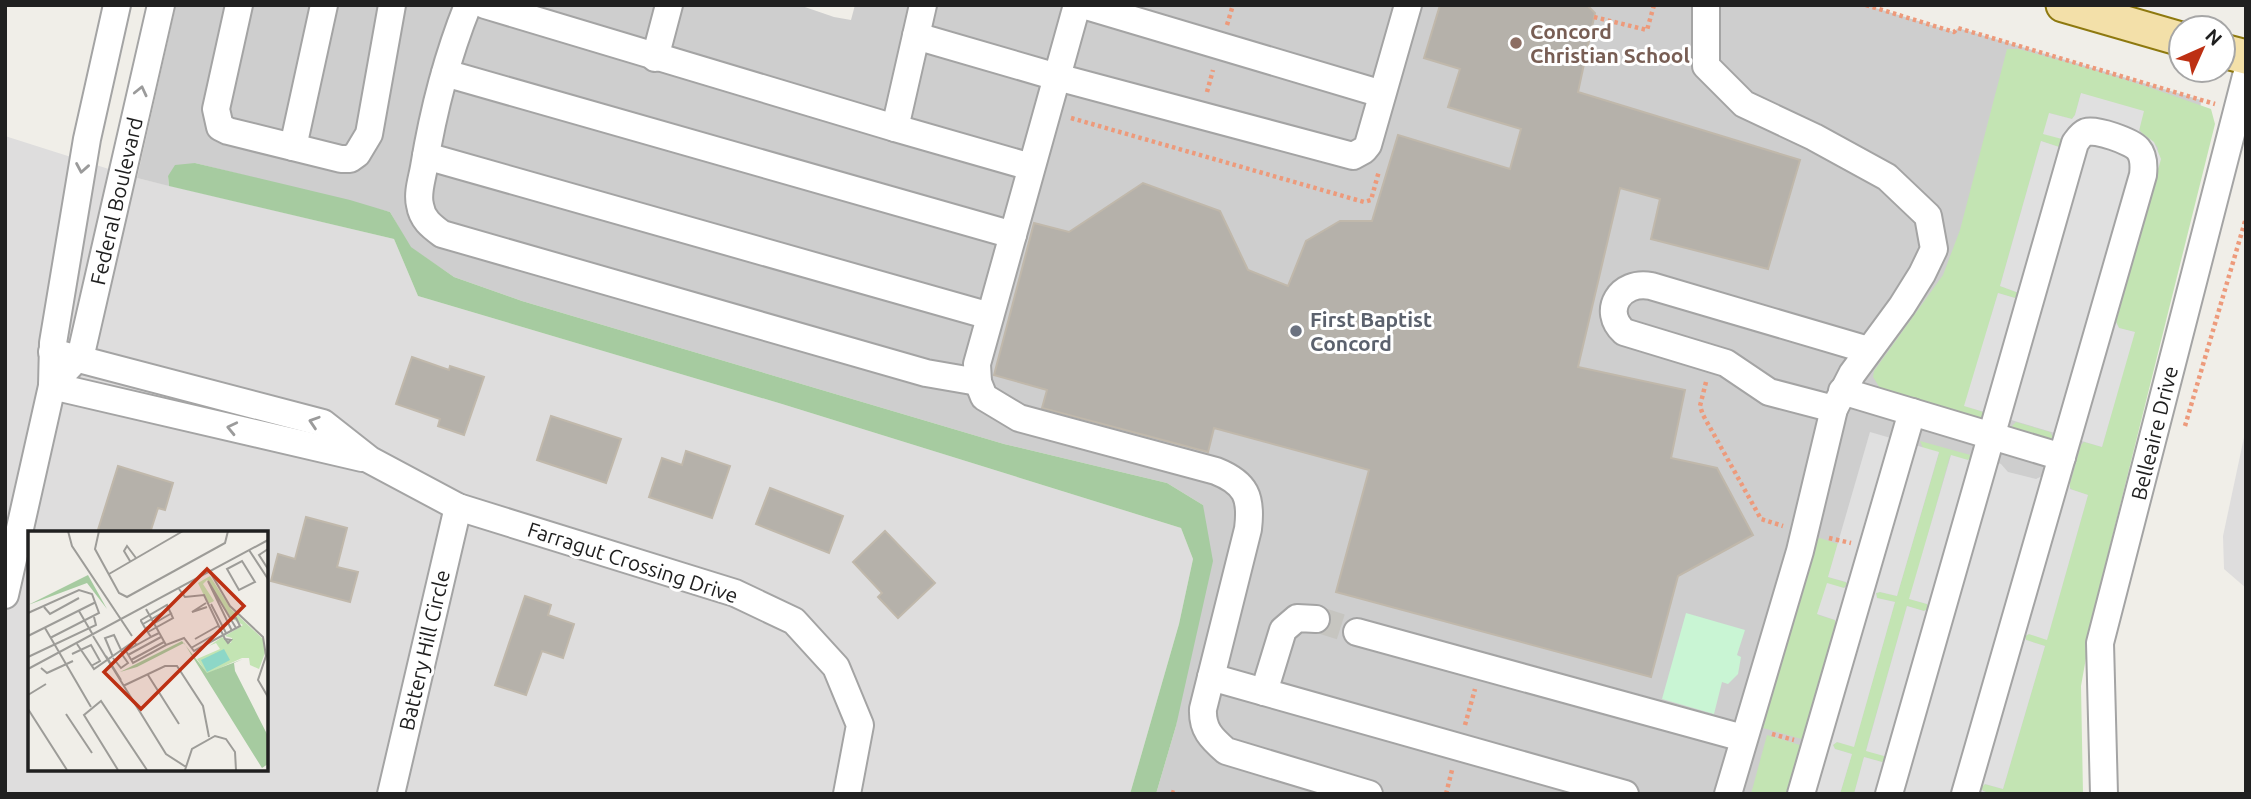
<svg xmlns="http://www.w3.org/2000/svg" width="2251" height="799" font-family="Ubuntu,sans-serif">
<style>
.residential{fill:#dedddd;fill-rule:evenodd}
.religious{fill:#cecece}
.grass{fill:#c3e4b3}
.forest{fill:#a6cba0}
.park{fill:#c9f5d4}
.parking{fill:#e0e0e0}
.building{fill:#b5b1aa;stroke:#c0b8ab;stroke-width:2}
.lines{fill:none;stroke-linecap:round;stroke-linejoin:round}
.minor-tunnel{stroke:#c6c5c0;stroke-width:26;stroke-dasharray:26 13;stroke-linecap:butt}
.minor-casing{stroke:#a4a4a4;stroke-width:30}
.major-casing{stroke:#8e790f;stroke-width:37}
.path{stroke:#ed9a7b;stroke-width:4.5;stroke-dasharray:3.5 3.5;stroke-linecap:butt}
.minor{stroke:#fff;stroke-width:26}
.major{stroke:#f3e0a9;stroke-width:33}
.oneway{stroke:#9b9b9b}
.education-dot{fill:#8d6e63;stroke:#fff;stroke-width:2.5}
.worship-dot{fill:#6b7280;stroke:#fff;stroke-width:2.5}
.labels{text-anchor:middle;dominant-baseline:central;stroke-width:6;stroke-linejoin:round;paint-order:stroke}
.education-label{font-size:21px;font-weight:bold;fill:#785e54;stroke:#fff;text-anchor:start}
.street-label{font-size:21px;fill:#202020;stroke:#fff}
.worship-label{font-size:21px;font-weight:bold;fill:#5b616d;stroke:#fff;text-anchor:start}
.inset-road{fill:none;stroke:#9d9c98;stroke-width:2}
.view{fill:#bd3013;fill-opacity:0.15;stroke:#bd3013;stroke-width:3.5}
.inset-edge{fill:none;stroke:#202020;stroke-width:3.5}
</style>
<rect width="100%" height="100%" fill="#f0eee8"/>
<g class="residential">
<path d="M5 136 137 178 394 239 418 296 782 404 1181 528 1193 559 1179 624 1130 794H5ZM30 533H266V769H30Z"/>
<path d="M2246 428V588L2224 569 2223 536Z"/>
</g>
<path class="religious" d="M176 5H799L834 17 851 20 855 5H1866L1954 32 1958 28 2201 100 2199 130 2085 592 2068 794H1156L1176 726 1203 505 1167 483 1004 444 522 301 454 277 410 247 390 212 195 163 168 176 169 186 137 178Z"/>
<g class="grass">
<path d="M2007 49H2018C2083 66 2148 86 2211 109L2215 124 2096 602 2081 686 2083 794H1992L1983 791 1981 788 1984 784 2003 789 2045 646 2026 640 2025 636 2029 634 2047 639 2088 495 2073 490 2069 487 2081 445 2084 442 2102 447 2134 332 2119 328 2116 322 2158 148C2153 139 2141 136 2139 128L2081 93 2075 115 2072 119 2049 113 2063 140 2059 147 2041 141 2000 286 2019 293 2015 298 1998 293 1965 406 1983 412V419L1978 420 1883 393 1873 377 1874 371 1943 275 1960 230Z"/>
<path d="M2016 422 2050 432 2053 437 2049 440 2013 429 2012 426Z"/>
<path d="M1920 441 1974 456 1968 460 1950 456 1910 599 1927 604 1929 608 1924 611 1907 606 1866 750 1884 756 1886 760 1882 762 1864 757 1854 794H1840L1852 754 1835 749 1833 745 1836 742 1854 746 1895 602 1877 598 1876 593 1880 592 1897 596 1939 453 1923 448Z"/>
<path d="M1820 538 1838 544 1828 577 1848 583 1818 615 1835 620 1837 626 1805 740 1763 728 1817 539Z"/>
<path d="M1767 735 1803 746 1789 794H1751Z"/>
</g>
<path class="forest" d="M195 163 350 200 390 212 411 247 454 277 522 301 1004 444 1167 483 1203 505 1213 561 1176 726 1156 794H1130L1179 624 1193 559 1181 528 782 404 418 296 394 239 169 186 168 176 175 165Z"/>
<path class="park" d="M1686 613 1745 630 1737 655 1741 657 1738 674 1728 684 1722 682 1714 714 1662 699Z"/>
<g class="parking">
<path d="M2081 93 2144 111 2139 131 2154 142 2161 159 2116 322 2119 328 2135 332 2102 447 1964 406 1998 293 2015 298 2019 293 2000 286 2041 141 2059 147 2062 145V139L2043 134 2049 113 2072 119 2075 115Z"/>
<path d="M1870 432 1939 452 1897 596 1880 592 1876 593 1877 598 1895 602 1854 747 1837 742 1833 745 1835 749 1852 754 1840 794H1789L1837 626 1835 620 1817 614 1827 583 1844 588 1848 585 1846 582 1828 577Z"/>
<path d="M1951 455 1968 460 1974 456 2001 464 2008 472 2036 479 2042 476 2070 483V489L2088 495 2047 640 2029 634 2025 636 2026 640 2045 646 2003 789 1985 784 1981 788 1983 791 1992 794H1854L1864 757 1882 762 1886 760 1884 756 1866 751 1907 606 1924 611 1929 608 1927 604 1909 599Z"/>
</g>
<g class="building">
<path d="M1440 5H1587L1595 13 1578 92 1800 160 1768 269 1651 239 1660 199 1620 188 1578 367 1685 390 1671 458 1717 468 1753 535 1678 576 1651 677 1336 592 1369 470 1214 428 1208 452 1042 408 1047 390 994 375 1034 223 1069 232 1143 183 1220 211 1248 270 1288 286 1306 241 1340 221H1372L1398 135 1510 169 1521 129 1448 107 1460 69 1424 58Z"/>
<path d="M412 357 449 370 450 366 484 377 464 435 438 426 440 419 396 404Z"/>
<path d="M551 416 621 439 606 483 537 460Z"/>
<path d="M686 451 730 466 712 518 649 497 662 458 682 465Z"/>
<path d="M118 466 173 483 165 510 158 508 150 533H97Z"/>
<path d="M770 488 843 516 829 553 756 524Z"/>
<path d="M306 517 347 528 337 567 358 572 350 602 271 581 278 554 295 559Z"/>
<path d="M885 531 935 583 898 618 878 597 882 593 853 562Z"/>
<path d="M525 596 551 605 548 615 574 624 563 658 542 651 526 695 495 685Z"/>
</g>
<g class="lines">
<path class="minor-tunnel" d="M1316 619 1357 632"/>
<g class="minor-casing">
<g id="minor">
<path d="M239 5 216 109 220 127 228 131 341 159H350L357 154 369 134 392 5"/>
<path d="M468 5C447 57 433 112 424 167 422 179 417 193 420 205 422 219 431 226 442 234L926 373 978 382"/>
<path d="M485 5 895 128"/>
<path d="M923 5 895 128 1031 167"/>
<path d="M1077 5 977 364 978 382 984 397 1019 418 1216 471C1246 483 1252 497 1248 529L1203 709C1202 729 1211 738 1226 751L1369 794"/>
<path d="M1083 5 1382 94"/>
<path d="M1706 5V66L1744 104 1814 137 1887 177 1928 216 1934 249 1922 274 1902 306 1852 374 1834 409 1800 551 1728 794"/>
<path d="M916 36 1057 77 1353 156 1364 150 1368 145 1408 5"/>
<path d="M655 58 669 5"/>
<path d="M445 73 1013 235"/>
<path d="M293 147 324 5"/>
<path d="M426 156 990 316"/>
<path d="M52 352 323 423 370 460 458 507 735 593 794 621 836 667 860 725 847 794"/>
<path d="M67 369 81 354 161 5"/>
<path d="M52 386 362 458"/>
<path d="M1842 391 2062 457"/>
<path d="M1834 409 1769 392 1726 363 1624 332C1601 311 1620 280 1651 286L1868 350"/>
<path d="M5 595 52 386 53 343 87 139 117 5"/>
<path d="M1357 632 1743 738"/>
<path d="M1211 677 1625 794"/>
<path d="M1264 692 1283 630 1297 618 1316 619"/>
<path d="M391 794 458 507"/>
<path d="M1801 794 1912 412"/>
<path d="M1889 794 2075 143C2078 139 2081 134 2086 132 2096 129 2131 141 2138 149 2144 156 2144 166 2143 175L1965 794"/>
<path d="M2104 794 2100 643 2246 76"/>
</g>
</g>
<g class="major-casing">
<g id="major">
<path d="M2063 5 2181 39"/>
<path d="M2223 51 2246 57"/>
</g>
</g>
<g class="path">
<path d="M1866 5 1954 32 1958 28 2215 104"/>
<path d="M1594 17 1647 30 1654 5"/>
<path d="M1227 25 1233 5"/>
<path d="M1207 92 1213 70"/>
<path d="M1071 118 1364 202 1371 200 1379 171"/>
<path d="M1706 382 1700 406 1703 415 1761 519 1783 526"/>
<path d="M2185 426 2246 218"/>
<path d="M1829 538 1851 543"/>
<path d="M1465 725 1475 689"/>
<path d="M1772 734 1794 740"/>
<path d="M1171 792 1178 794"/>
<path d="M1446 794 1452 770"/>
</g>
<use href="#minor" class="minor"/>
<use href="#major" class="major"/>
</g>
<defs><path id="oneway-chevron" d="M-2-3.5L2.5 0L-2 3.5" fill="none" stroke-width="1.6" stroke-linecap="round" stroke-linejoin="round" transform="scale(1.75)"/></defs>
<g class="oneway">
<use href="#oneway-chevron" transform="translate(141 91) rotate(-77)"/>
<use href="#oneway-chevron" transform="translate(82 168) rotate(100)"/>
<use href="#oneway-chevron" transform="translate(314 422) rotate(-162)"/>
<use href="#oneway-chevron" transform="translate(232 428) rotate(-167)"/>
</g>
<circle class="education-dot" cx="1516" cy="43" r="7"/>
<circle class="worship-dot" cx="1296" cy="331" r="7"/>
<g class="labels">
<g class="education-label">
<text x="1530" y="31">Concord<tspan x="1530" dy="24">Christian School</tspan></text>
</g>
<g class="street-label">
<text transform="translate(116 201) rotate(-77)">Federal Boulevard</text>
<text transform="translate(2154 433) rotate(-76)">Belleaire Drive</text>
<text transform="translate(633 562) rotate(18)">Farragut Crossing Drive</text>
<text transform="translate(424 650) rotate(-77)">Battery Hill Circle</text>
</g>
<g class="worship-label">
<text x="1310" y="319">First Baptist<tspan x="1310" dy="24">Concord</tspan></text>
</g>
</g>
<g transform="translate(28 531)">
<rect width="240" height="240" fill="#f0eee8"/>
<path d="M182 45 203 78 235 108 237 122 231 138 222 134 221 127H214L179 143 169 128 192 118 188 112 181 115 194 106 203 112 204 107 197 105 215 94 203 87 179 49 175 53 186 70 180 73 170 52Z" fill="#c3e4b3"/>
<path d="M60 44 79 78 59 52 0 74ZM154 110 179 142 215 128 206 132 207 140 240 205V233L234 237 156 112 109 136 92 141Z" fill="#a6cba0"/>
<path d="M196 118 202 129 179 141 173 129Z" fill="#8dd7c7"/>
<path class="inset-road" d="M40 0 44 15 104 105M71 0 67 18 91 62 99 66 197 12 200 0M240 18 231 24 240 38M221 19 240 48M102 30 96 20 99 15 108 27M214 30 227 51 211 59 199 38ZM182 41 202 75 235 106 238 125 230 149 240 166M81 43 155 0M151 58 157 66 176 64 197 108 203 109 200 112 197 108M178 72 164 81 179 76M183 73 198 102M16 76 22 83 51 67M118 78 138 114 156 107 166 120 212 95 208 87 203 88M51 80 65 104M0 82 51 59 64 63 71 82 22 107M115 93 141 78M17 97 63 176M118 97 144 82M204 100 180 50 208 97M120 101 145 87 139 74 113 89V90L117 97 123 106 131 102M0 105 68 71M65 105 138 223 158 236M123 106 98 120 105 132 138 114M167 108 190 95M49 113 66 138 105 111 109 114M163 117 193 100M44 123 63 114 72 130 63 135M100 124 133 106M78 125 93 149M0 126 68 94 66 86M85 126 77 107 86 104 94 121M85 127 93 137 100 132 93 122M103 129 136 111M13 137 19 142 45 130M0 138 240 9M120 144 151 193M95 155 137 135H149L175 175 181 206M0 164 18 153M0 178 39 239M38 183 64 222M90 239 56 184 73 170 119 239M157 239 164 218 187 205 198 208 207 221 208 239"/>
<path class="view" d="M179 38 216 75 113 178 76 141Z"/>
<rect width="240" height="240" class="inset-edge"/>
</g>
<rect width="2251" height="799" fill="none" stroke="#202020" stroke-width="14"/>
<g transform="translate(2202 49) rotate(45)"><circle r="33" fill="#ffffff" stroke="#a6a6a6" stroke-width="2"/>
<path d="M0-5L12 26L0 18L-12 26Z" fill="#bd3013"/>
<text y="-10" font-size="19" font-weight="bold" text-anchor="middle" fill="#202020">N</text>
</g>
</svg>
